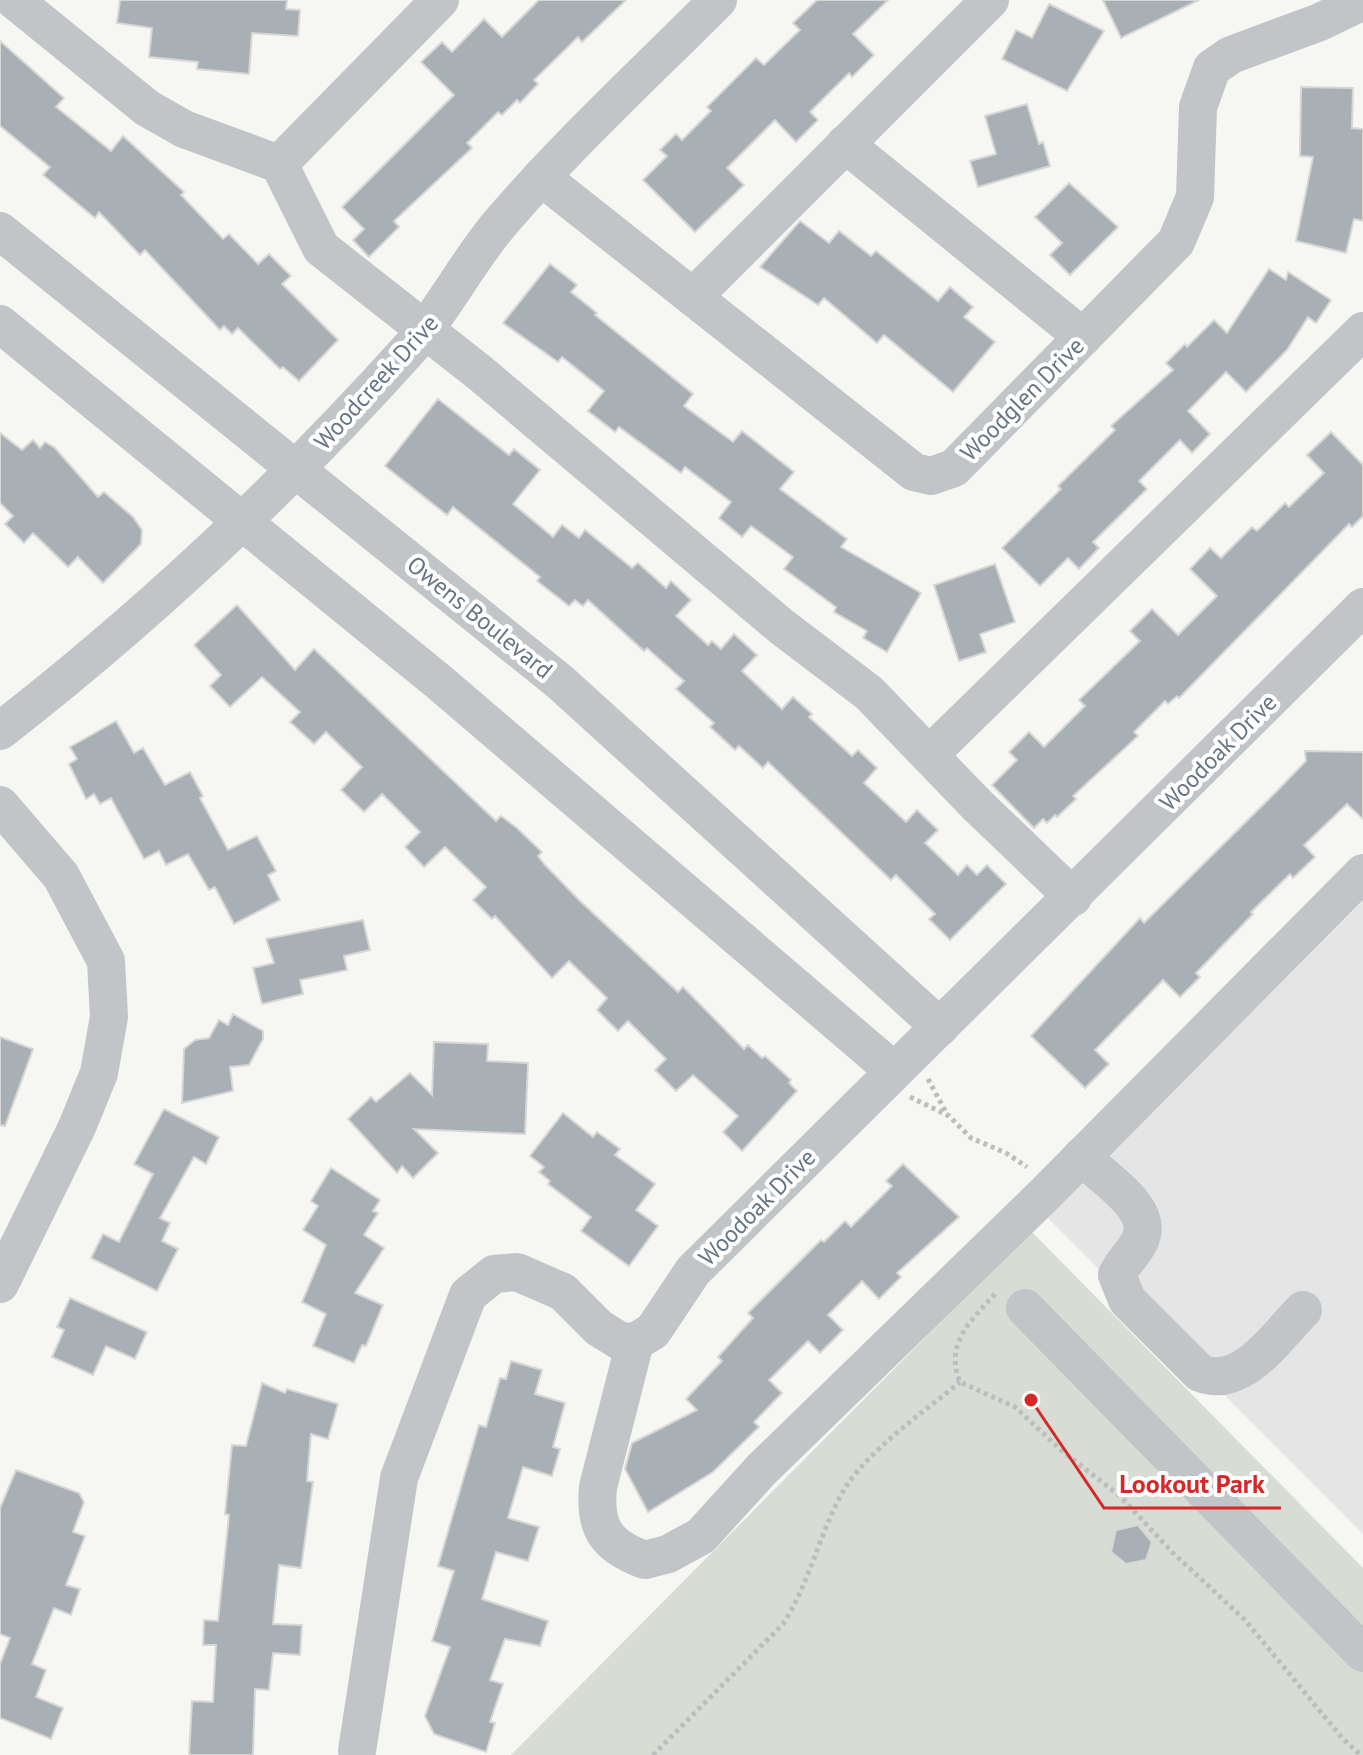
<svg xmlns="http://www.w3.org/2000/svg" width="1363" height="1755" font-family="'PT Sans',sans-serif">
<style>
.built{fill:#e4e5e4}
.green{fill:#d7ddd4}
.building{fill:#a8b0b5;stroke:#d7d7d5;stroke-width:2}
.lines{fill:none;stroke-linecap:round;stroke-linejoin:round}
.path{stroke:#bbbdbf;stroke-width:5;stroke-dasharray:4 4;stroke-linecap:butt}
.minor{stroke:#c1c5c8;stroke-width:38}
.labels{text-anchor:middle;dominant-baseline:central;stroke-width:8;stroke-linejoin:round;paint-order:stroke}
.street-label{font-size:24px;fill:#667583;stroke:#fff}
.leader{fill:none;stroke:#d62828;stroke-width:3}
.callout-dot{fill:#d62828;stroke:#fff;stroke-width:3}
.callout-label{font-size:26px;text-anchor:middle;font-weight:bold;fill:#d62828;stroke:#fff;stroke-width:8;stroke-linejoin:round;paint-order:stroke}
</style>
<rect width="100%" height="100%" fill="#f6f6f3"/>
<path class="built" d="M1363 901V1534L1040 1210 1105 1159Z"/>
<path class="green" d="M1031 1231 1363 1568V1755H511Z"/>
<g class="building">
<path d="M120 0H287L286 9 300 10 298 36 252 33 249 74 197 69 198 62 149 57 152 28 117 23Z"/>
<path d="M539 0H626L582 42 578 37 534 80 538 84 520 103 517 100 502 115 498 112 467 143 472 148 394 221 399 227 369 257 353 240 364 229 342 207 454 95 421 62 442 42 452 52 484 19 502 37Z"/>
<path d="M817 0H888L853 34 874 55 852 77 849 73 810 112 818 120 796 142 775 120 727 168 744 185 695 232 643 180 667 156 660 150 676 134 682 140 711 111 707 107 756 58 764 65 800 30 793 23Z"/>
<path d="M1103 0H1199L1121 38Z"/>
<path d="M1049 4 1104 31 1067 91 1002 59 1016 30 1032 38Z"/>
<path d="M0 41 64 98 56 107 111 151 123 136 184 192 181 195 223 239 229 234 258 264 269 254 291 276 282 284 338 340 299 381 283 367 280 369 238 328 232 334 224 326 220 330 145 250 140 255 99 212 95 218 43 175 50 167 0 126Z"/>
<path d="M1301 87 1353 88 1352 128 1363 129V221L1354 219 1346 253 1296 241 1313 157 1300 156Z"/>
<path d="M1027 104 1039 144 1043 142 1050 166 978 187 970 161 996 154 985 116Z"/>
<path d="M1069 183 1118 227 1070 275 1050 255 1062 243 1035 217Z"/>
<path d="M800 221 829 243 839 231 871 256 876 251 938 301 950 287 973 307 964 317 995 342 953 392 884 335 877 343 824 298 818 305 760 267Z"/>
<path d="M550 264 577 285 571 292 597 313 595 315 693 394 684 406 733 442 742 431 794 472 780 489 847 539 841 547 921 593 887 652 863 638 867 631 834 612 836 607 784 569 793 557 751 526 742 537 719 518 731 502 685 467 681 473 619 427 615 432 588 411 604 391 562 357 558 362 503 323Z"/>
<path d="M1269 269 1286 280 1288 272 1331 300 1316 323 1308 317 1287 350 1246 392 1226 372 1188 411 1210 434 1192 453 1180 440 1139 481 1147 489 1093 542 1099 548 1079 569 1068 558 1040 586 1002 548 1061 489 1058 486 1115 430 1111 426 1173 370 1166 363 1185 344 1187 347 1214 320 1227 333Z"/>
<path d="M438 399 509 455 514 449 540 470 513 504 553 537 562 525 579 538 585 530 632 568 638 563 666 588 671 581 691 600 676 616 708 645 712 641 721 649 734 634 757 655 742 671 782 709 793 697 812 714 809 717 852 756 858 750 877 768 864 783 906 822 917 810 938 830 925 843 958 875 967 865 977 875 987 865 1006 884 950 940 929 919 935 914 896 875 891 880 768 762 763 768 739 746 735 750 710 727 714 723 676 689 684 681 647 648 644 651 588 600 583 606 575 600 569 606 537 581 540 577 453 507 447 515 385 466Z"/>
<path d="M1331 432 1363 465V516L1352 527 1349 524 1179 698 1177 696 1168 704 1165 701 1134 732 1138 736 1073 796 1076 799 1057 817 1055 815 1047 823 1043 819 1034 828 992 785 1017 760 1009 752 1029 732 1044 747 1085 706 1079 700 1140 641 1130 631 1152 609 1178 635 1217 596 1190 569 1210 548 1221 558 1252 527 1257 531 1285 503 1289 507 1324 473 1307 455Z"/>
<path d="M0 433 22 450 33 440 40 448 45 442 55 448 98 497 104 492 133 517 142 530 141 544 103 583 78 557 68 567 33 533 24 543 5 524 13 516 0 503Z"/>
<path d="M995 564 1015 622 980 634 986 652 959 661 934 585Z"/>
<path d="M237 605 295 670 314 649 496 821 501 816 517 828 542 852 538 856 545 865 580 901 678 992 683 987 744 1049 748 1045 762 1058 765 1056 791 1080 789 1083 797 1091 742 1151 723 1132 738 1116 693 1075 676 1091 655 1070 666 1059 628 1021 618 1031 597 1010 607 998 569 961 552 978 495 916 492 919 473 900 486 887 445 847 424 867 405 847 420 832 382 794 364 812 341 790 362 767 326 732 314 744 290 722 300 712 262 677 230 707 210 686 221 675 194 645Z"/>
<path d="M116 721 134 753 143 748 165 785 190 772 203 796 200 798 228 850 257 836 276 871 268 875 280 900 234 924 215 887 209 890 188 854 166 865 159 851 144 859 111 798 100 804 94 794 86 799 69 764 77 759 70 747Z"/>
<path d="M1305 751 1363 752V819L1347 804 1304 845 1315 857 1293 878 1290 874 1251 912 1253 914 1196 973 1200 977 1180 997 1163 980 1095 1050 1109 1064 1085 1088 1031 1036 1140 918 1144 923 1276 792 1306 761Z"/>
<path d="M363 920 370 950 344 956 347 970 300 980 303 994 262 1004 253 968 274 963 266 939Z"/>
<path d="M233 1014 263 1031V1039L249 1065 230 1067 233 1091 182 1103 184 1049 195 1040 209 1038 219 1020 228 1025Z"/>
<path d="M0 1037 33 1049 5 1126 0 1125Z"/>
<path d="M434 1042 488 1044 487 1061 528 1063 525 1134 414 1129 438 1153 413 1178 402 1166 397 1173 348 1119 371 1097 376 1102 410 1073 432 1095Z"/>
<path d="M164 1109 219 1137 206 1164 194 1157 160 1218 170 1223 162 1241 178 1249 157 1291 91 1258 103 1234 119 1242 153 1174 134 1164Z"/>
<path d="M563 1113 593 1137 597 1132 620 1149 615 1155 655 1184 636 1210 658 1226 629 1266 581 1231 591 1217 548 1184 550 1181 539 1172 544 1167 530 1156Z"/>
<path d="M903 1164 959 1217 897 1273 901 1277 879 1299 862 1281 828 1315 843 1330 820 1353 808 1341 769 1380 782 1393 754 1422 759 1427 713 1472 648 1512 625 1469 632 1443 697 1410 686 1399 722 1361 718 1357 753 1318 748 1313 821 1240 824 1242 845 1221 851 1227 892 1186 886 1181Z"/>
<path d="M331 1168 380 1200 373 1211 378 1213 364 1235 384 1248 355 1293 383 1305 366 1346 362 1345 354 1363 313 1346 326 1314 302 1302 326 1245 303 1230 318 1206 311 1201Z"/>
<path d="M70 1298 147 1332 135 1359 106 1346 93 1375 52 1357 64 1330 57 1327Z"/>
<path d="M511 1361 542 1370 535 1394 565 1403 553 1447 560 1449 552 1476 523 1467 508 1518 539 1527 528 1561 496 1552 482 1599 548 1621 540 1646 505 1639 490 1680 503 1684 490 1722 495 1723 486 1752 434 1734 425 1716 450 1647 432 1641 454 1571 438 1566 479 1425 486 1427 500 1378 506 1379Z"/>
<path d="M262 1383 285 1393 287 1389 338 1404 328 1439 311 1434 307 1481 313 1482 301 1568 279 1565 273 1624 302 1625 300 1655 273 1653 269 1690 255 1689 253 1755H189L192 1701 213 1702 216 1645H203L204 1620 218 1621 229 1515 225 1514 232 1445 246 1446Z"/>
<path d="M16 1470 79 1493 84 1502 73 1532 85 1536 66 1585 80 1589 71 1615 54 1608 32 1664 46 1670 36 1697 63 1708 51 1739 0 1718V1664L10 1638 0 1634V1508Z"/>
<path d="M1138 1525 1152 1542 1146 1560 1126 1564 1111 1552 1116 1530Z"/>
</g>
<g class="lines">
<g class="path">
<path d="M928 1079 948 1116"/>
<path d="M910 1097 949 1116 971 1138 1006 1153 1027 1167"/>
<path d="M995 1294C971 1320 944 1344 960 1382L1015 1407 1061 1450 1120 1496 1172 1552 1245 1620 1343 1739 1361 1755"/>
<path d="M653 1755 783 1624C810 1583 819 1533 844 1490 868 1450 924 1412 960 1382"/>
</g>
<g class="minor">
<path d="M14 0 147 108 184 129 279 164 321 248 480 373 782 627 869 693 977 805 1073 897"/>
<path d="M845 144 1083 337"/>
<path d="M279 164 440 0"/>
<path d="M541 177 914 472 931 476 954 468 1176 242 1195 197 1198 107 1212 68 1231 55 1320 22 1363 1"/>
<path d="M0 231 560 682 940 1027"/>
<path d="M693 297 990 0"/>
<path d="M0 324 439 682 894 1071"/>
<path d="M0 731C149 615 284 488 410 348 445 308 468 260 502 221 569 143 645 73 718 0"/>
<path d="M929 755 1363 331"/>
<path d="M0 805 61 876 106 961 109 1017 99 1073 77 1127 0 1284"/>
<path d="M1082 1156C1100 1177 1153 1206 1141 1238 1136 1252 1123 1261 1117 1275L1127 1300 1200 1373C1242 1390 1276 1337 1303 1310"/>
<path d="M1025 1308 1363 1653"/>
<path d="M635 1342 598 1487C594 1528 606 1546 645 1560L668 1554 701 1536 761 1470 1045 1194 1363 873"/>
<path d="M357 1751 399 1478 468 1295 494 1274 517 1272 563 1292 599 1328 620 1341 635 1342 653 1331 693 1271 1363 607"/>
</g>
</g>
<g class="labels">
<g class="street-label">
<text transform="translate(376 382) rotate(-48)">Woodcreek Drive</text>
<text transform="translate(1022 399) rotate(-45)">Woodglen Drive</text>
<text transform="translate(480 617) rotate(39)">Owens Boulevard</text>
<text transform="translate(1218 752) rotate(-45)">Woodoak Drive</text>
<text transform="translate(757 1207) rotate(-45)">Woodoak Drive</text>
</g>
</g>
<path class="leader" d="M1031 1400L1104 1508H1281"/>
<circle class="callout-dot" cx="1031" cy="1400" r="8"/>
<g class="callout-label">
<text x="1192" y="1493">Lookout Park</text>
</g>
</svg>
